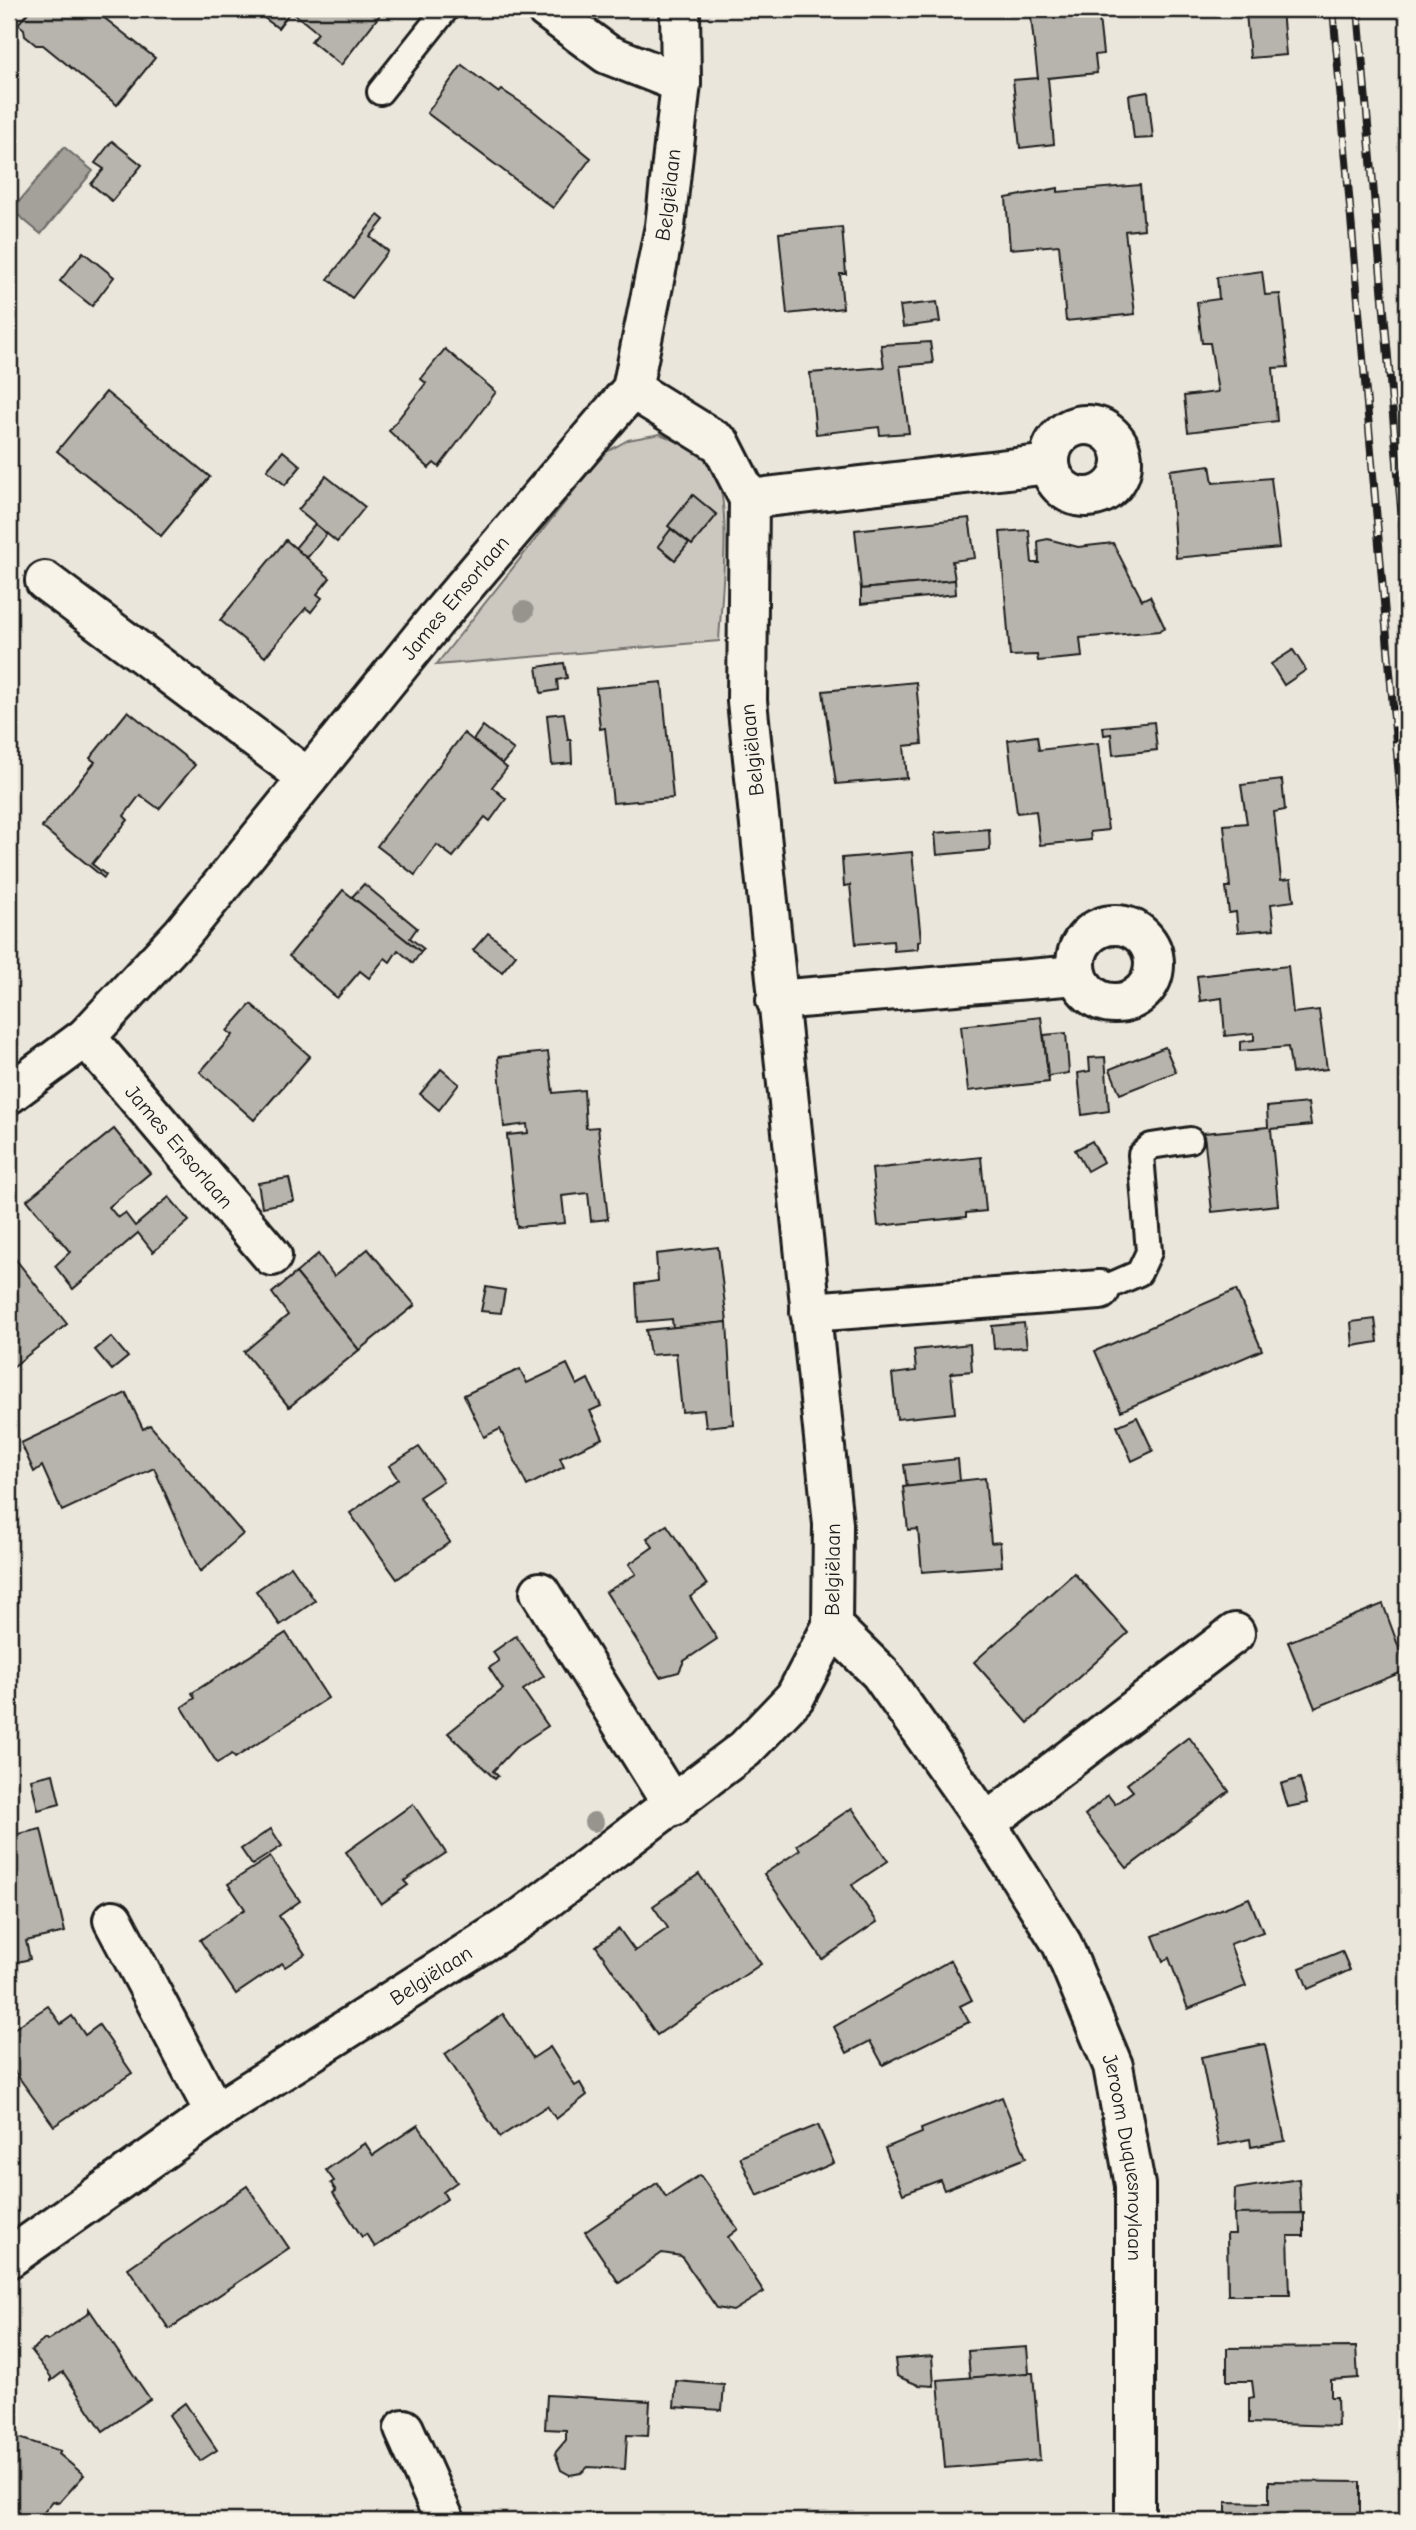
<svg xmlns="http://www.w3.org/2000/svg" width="1416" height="2530" font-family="'Comic Neue',sans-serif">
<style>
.green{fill:#ccc8c0;stroke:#74726e;stroke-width:2}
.water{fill:#a3a19a;stroke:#6d6c68;stroke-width:2}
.building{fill:#b6b4ac;stroke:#1c1c1c;stroke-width:2}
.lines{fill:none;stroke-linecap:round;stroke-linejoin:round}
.lane-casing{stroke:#1c1c1c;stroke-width:30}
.street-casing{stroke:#1c1c1c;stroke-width:44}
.lane{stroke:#f7f3e8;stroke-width:24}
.street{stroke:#f7f3e8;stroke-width:38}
.rail-casing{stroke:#1c1c1c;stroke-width:8}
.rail{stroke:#f7f3e8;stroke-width:5;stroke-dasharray:16;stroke-linecap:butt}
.tree{fill:#96948d}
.labels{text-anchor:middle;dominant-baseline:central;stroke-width:6;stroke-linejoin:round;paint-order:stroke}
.street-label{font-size:21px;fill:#1c1c1c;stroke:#f7f3e8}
</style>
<rect width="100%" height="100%" fill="#eae6dc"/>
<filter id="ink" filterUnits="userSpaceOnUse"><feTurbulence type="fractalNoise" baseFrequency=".0143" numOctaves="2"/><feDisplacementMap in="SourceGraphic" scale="14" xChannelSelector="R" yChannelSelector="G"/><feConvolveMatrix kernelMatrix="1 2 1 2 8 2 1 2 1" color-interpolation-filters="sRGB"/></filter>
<g filter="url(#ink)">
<path class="green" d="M660 434C678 442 703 450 714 469 733 504 721 599 719 641L436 665 603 454 628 440Z"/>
<path class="water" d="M64 147 93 171 41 234 12 210Z"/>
<g class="building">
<path d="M31 9H93L155 58 117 105 43 45H36L25 36 24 29 18 24Z"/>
<path d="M252 9H377L382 12 341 65 311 41 318 33 291 11 278 28Z"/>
<path d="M1030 9H1098L1103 54 1095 55 1097 73 1048 78 1054 144 1020 148 1013 80 1038 78Z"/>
<path d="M1282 10 1286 55 1250 58 1246 13Z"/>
<path d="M462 65 499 93 502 90 531 109 591 158 553 208 427 113Z"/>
<path d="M1148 92 1153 138 1134 139 1129 95Z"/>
<path d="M112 141 142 165 112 201 91 184 104 169 95 163Z"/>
<path d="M1140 185 1144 229 1125 231 1135 314 1066 321 1059 245 1010 249 1006 198 1058 188V192Z"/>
<path d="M378 215 384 220 370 237 388 251 352 298 328 279Z"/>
<path d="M842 227 846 274H840L843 308 787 314 779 233Z"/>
<path d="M83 252 114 277 92 306 60 281Z"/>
<path d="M1262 271 1265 295 1280 294 1288 367 1273 368 1277 421 1188 432 1184 396 1218 392 1210 343H1202L1197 302 1219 299 1217 277Z"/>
<path d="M937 302 940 322 903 327 900 306Z"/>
<path d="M930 342 933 363 900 366 909 433 880 435 879 427 816 434 810 373 884 367 881 345Z"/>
<path d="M445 349 496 392 439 467 434 463 429 468 389 431 426 383 421 379Z"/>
<path d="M106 392 210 477 161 536 57 451Z"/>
<path d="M283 451 301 466 285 485 267 470Z"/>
<path d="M1210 465 1213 483 1271 478 1279 548 1176 558 1170 470Z"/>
<path d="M326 476 365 507 337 542 298 510Z"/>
<path d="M693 495 717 515 692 545 668 526Z"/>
<path d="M969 518 975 558 952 561 955 580 861 589 855 530Z"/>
<path d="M315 524 327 534 307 558 295 548Z"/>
<path d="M671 529 689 543 675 560 658 546Z"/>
<path d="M1029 530 1032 563H1039L1038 541 1048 539 1078 547 1113 543 1142 600 1150 596 1165 628 1159 631 1080 638 1082 657 1038 661 1037 655 1010 656 1000 532Z"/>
<path d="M286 540 330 578 317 594 322 598 311 612 306 608 265 657 220 620Z"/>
<path d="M955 580 956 594 861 604V589Z"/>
<path d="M1293 650 1306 670 1284 685 1271 664Z"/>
<path d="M564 663 567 678 557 680 558 690 541 693 537 667Z"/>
<path d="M662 682 673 798 613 803 605 728 600 729 596 688Z"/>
<path d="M916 682 922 744 904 746 907 778 836 784 823 691Z"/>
<path d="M128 711 195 765 159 809 140 795 124 816 128 820 92 864 106 875 104 878 42 827 95 762 90 758Z"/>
<path d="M564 713 568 740H571L572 763 552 765 547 715Z"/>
<path d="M1154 722 1157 750 1113 755 1111 734 1104 735 1103 727Z"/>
<path d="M483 726 514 750 502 764 473 740Z"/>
<path d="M464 733 507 768 492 787 506 799 490 821 485 817 453 857 437 845 415 875 377 846Z"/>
<path d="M1037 736 1039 750 1098 743 1108 830 1090 832 1091 840 1040 845 1036 811 1017 813 1008 740Z"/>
<path d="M1282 780 1285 810 1274 812 1281 880 1291 879 1294 901 1271 904 1274 929 1238 932 1236 912 1229 913 1226 887H1230L1224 825 1247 823 1241 785Z"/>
<path d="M989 829 990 850 937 855 935 833Z"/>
<path d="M912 852 921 940 918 941V949L894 951 893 941 856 944 850 885 844 886 842 858Z"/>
<path d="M364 884 417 928 410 938 424 949 421 952 352 897Z"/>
<path d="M343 890 421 952 413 963 398 950 390 962 385 958 369 978 360 971 337 998 289 956Z"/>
<path d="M9 933 18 944 9 951Z"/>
<path d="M488 933 516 955 502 972 473 950Z"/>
<path d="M1288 966 1293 1013 1319 1010 1327 1069 1292 1073 1288 1047 1240 1051V1042L1254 1040V1033L1225 1036 1222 998 1200 1001 1197 976Z"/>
<path d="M251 1004 310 1056 254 1120 200 1072 233 1035 227 1031Z"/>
<path d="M1041 1017 1049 1082 968 1091 961 1026Z"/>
<path d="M1066 1033 1069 1073 1048 1076 1044 1035Z"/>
<path d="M1165 1047 1176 1072 1120 1094 1110 1069Z"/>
<path d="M548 1052 553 1093 584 1090 586 1128 598 1127 608 1219 591 1221 588 1193 562 1196 565 1223 517 1227 507 1135 528 1133 527 1124 504 1127 498 1057Z"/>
<path d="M1105 1057 1109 1111 1082 1115 1078 1073 1090 1071 1089 1058Z"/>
<path d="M441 1069 459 1084 439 1110 420 1094Z"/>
<path d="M1308 1103 1311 1125 1271 1129 1278 1205 1212 1212 1204 1133 1268 1127 1267 1107Z"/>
<path d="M114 1129 150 1173 109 1207 118 1218 125 1213 135 1226 169 1197 189 1221 153 1252 138 1233 73 1289 55 1266 70 1252 27 1200Z"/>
<path d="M1092 1141 1103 1162 1087 1171 1075 1150Z"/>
<path d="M981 1157 986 1211 966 1213V1217L878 1226 872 1169Z"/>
<path d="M289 1178 294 1201 262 1207 258 1183Z"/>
<path d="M718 1247 727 1322 673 1328 672 1319 638 1322 636 1284 658 1281 656 1254Z"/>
<path d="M368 1249 415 1305 359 1350 296 1273 318 1254 334 1276Z"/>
<path d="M9 1251 67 1324 9 1370Z"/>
<path d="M296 1273 359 1350 289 1407 244 1352 288 1315 272 1293Z"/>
<path d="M486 1287 505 1290 501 1313 481 1311Z"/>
<path d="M1236 1290 1262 1350 1121 1411 1095 1351Z"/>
<path d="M1375 1319 1378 1342 1353 1346 1351 1322Z"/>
<path d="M727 1322 733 1424 706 1427 704 1410 682 1412 676 1353 650 1355 646 1330Z"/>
<path d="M1024 1323 1027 1347 994 1349 992 1326Z"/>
<path d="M111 1337 128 1357 112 1370 95 1350Z"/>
<path d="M970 1344 972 1371 951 1373 955 1413 897 1419 892 1374 916 1371 914 1350Z"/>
<path d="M567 1364 577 1385 588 1379 601 1406 590 1411 603 1438 560 1458 564 1467 527 1486 500 1429 484 1437 464 1395 520 1369 527 1383Z"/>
<path d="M126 1393 143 1429 150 1425 243 1534 200 1572 154 1468 62 1511 42 1466 34 1472 21 1443Z"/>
<path d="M1137 1417 1153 1451 1132 1461 1117 1426Z"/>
<path d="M419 1447 443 1481 419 1497 450 1542 397 1579 350 1513 398 1479 389 1466Z"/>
<path d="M958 1459 960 1481 907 1487 904 1465Z"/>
<path d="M985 1478 991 1543 1000 1542 1002 1566 922 1572 918 1529 908 1530 903 1487Z"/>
<path d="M667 1525 707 1585 690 1597 717 1639 684 1661 679 1672 660 1677 606 1592 636 1574 629 1564 653 1547 647 1538Z"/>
<path d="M291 1566 315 1601 280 1625 256 1591Z"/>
<path d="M1074 1573 1128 1633 1028 1723 974 1662Z"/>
<path d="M1383 1604 1407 1670 1315 1708 1288 1642Z"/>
<path d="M286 1633 328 1698 235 1758 232 1754 217 1763 182 1707 195 1698 192 1693Z"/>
<path d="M516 1636 544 1676 523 1690 548 1726 515 1748 493 1771 498 1776 495 1779 448 1733 503 1689 489 1668 499 1661 493 1652Z"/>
<path d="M1189 1737 1229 1791 1127 1868 1085 1815 1108 1795 1115 1804 1133 1791 1127 1784Z"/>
<path d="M53 1774 60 1804 38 1810 31 1779Z"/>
<path d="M1300 1778 1307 1803 1288 1807 1281 1784Z"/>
<path d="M413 1804 446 1853 404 1881 408 1885 381 1904 346 1852Z"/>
<path d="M852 1808 888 1861 852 1885 877 1922 822 1959 764 1874 800 1850 797 1845Z"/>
<path d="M41 1829 65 1932 26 1941 30 1959 9 1964V1836Z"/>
<path d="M271 1829 282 1846 252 1865 241 1849Z"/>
<path d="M270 1857 300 1901 279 1916 305 1954 285 1967 282 1963 236 1994 200 1940 245 1909 228 1884Z"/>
<path d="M699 1874 761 1964 657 2035 596 1946 619 1929 635 1951 668 1928 653 1906Z"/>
<path d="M1249 1898 1263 1932 1230 1944 1246 1986 1188 2009 1169 1958 1163 1961 1153 1936Z"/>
<path d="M1342 1951 1350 1970 1308 1989 1300 1968Z"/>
<path d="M951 1960 972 2000 960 2006 969 2022 883 2065 870 2041 847 2053 834 2027Z"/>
<path d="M48 2006 61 2024 72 2016 85 2035 99 2025 132 2073 54 2126 9 2064V2032Z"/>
<path d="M503 2014 533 2058 550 2047 575 2086 580 2083 587 2095 556 2119 547 2106 500 2137 445 2054Z"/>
<path d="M1265 2044 1285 2141 1251 2147 1250 2139 1219 2145 1201 2057Z"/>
<path d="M1002 2097 1026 2158 944 2190 940 2180 903 2194 885 2148 922 2133 921 2129Z"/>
<path d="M418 2125 457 2182 443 2192 447 2199 375 2247 366 2234 362 2237 333 2193 336 2191 331 2183 334 2181 326 2170 365 2143 373 2155Z"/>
<path d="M818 2125 834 2163 757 2196 740 2157Z"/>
<path d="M700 2175 738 2229 728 2237 764 2292 733 2311 717 2308 681 2256 662 2253 619 2283 585 2232 657 2183 666 2197Z"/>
<path d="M1299 2179 1301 2214H1234L1235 2189Z"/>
<path d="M247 2186 289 2248 169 2329 128 2268Z"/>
<path d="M1304 2213V2236H1288L1290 2295H1228L1227 2234H1235L1234 2214Z"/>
<path d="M89 2309 150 2399 103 2431 63 2372 51 2381V2377L31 2351 45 2339 47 2341 89 2313Z"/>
<path d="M1027 2347 1029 2373 970 2378 968 2351Z"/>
<path d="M1356 2347 1358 2378 1331 2380V2397H1337L1338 2426 1249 2423V2398L1254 2397 1252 2381H1227V2348Z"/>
<path d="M932 2356 934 2386 918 2385 897 2376 895 2359Z"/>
<path d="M1029 2373H1033L1040 2460 945 2468 938 2380Z"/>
<path d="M676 2381 724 2385 722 2410 674 2407Z"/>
<path d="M547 2395 650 2401 648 2436 627 2435 625 2469 588 2467 581 2473 570 2475 561 2470 555 2453 566 2440V2430L545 2429Z"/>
<path d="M185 2403 217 2450 200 2461 169 2415Z"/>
<path d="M9 2435 61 2451 59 2454 84 2475 59 2503 53 2501 41 2516 35 2513 33 2521H9Z"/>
<path d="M1269 2481 1360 2482V2521H1226V2502L1269 2503Z"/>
<path d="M592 2514 629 2516V2521H592Z"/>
</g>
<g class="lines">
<g class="lane-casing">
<g id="lane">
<path d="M380 92 446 9"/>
<path d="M1100 1290 1139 1273 1149 1252 1141 1155 1151 1146 1190 1140"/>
</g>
</g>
<g class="street-casing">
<g id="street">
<path d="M546 9 607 54 681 83"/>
<circle cx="1086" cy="461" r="36"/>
<path d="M749 499 1050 464"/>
<path d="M45 581 308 778"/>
<circle cx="1115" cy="964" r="39"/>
<path d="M776 1000 1077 975"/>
<path id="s1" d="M86 1037 272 1256"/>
<path id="s2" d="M9 1094 86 1037 182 934 435 621 632 389 665 226 681 83 680 9"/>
<path d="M810 1312 1100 1290"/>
<path d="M540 1592 673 1806"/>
<path id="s3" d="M832 1626 880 1673 986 1823 1062 1944 1113 2066 1135 2185V2521"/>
<path d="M986 1823 1235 1633"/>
<path d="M113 1920 215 2113"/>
<path id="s4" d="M9 2258 215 2113 523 1917 745 1749 795 1697 832 1626 833 1524 747 701 749 499 721 444 632 389"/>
<path d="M404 2429 445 2521"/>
</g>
</g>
<use href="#lane" class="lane"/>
<use href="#street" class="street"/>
<g class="rail-casing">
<g id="rail">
<path d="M1333 9 1407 870"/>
<path d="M1358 9 1407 578"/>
</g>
</g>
<use href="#rail" class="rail"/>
</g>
<g class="tree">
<circle cx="524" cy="611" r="10"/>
<circle cx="594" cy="1822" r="10"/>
</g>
</g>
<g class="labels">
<g class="street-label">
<text stroke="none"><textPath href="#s2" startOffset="1141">Belgiëlaan</textPath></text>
<text stroke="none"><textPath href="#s2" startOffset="670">James Ensorlaan</textPath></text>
<text transform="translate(752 750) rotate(-96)">Belgiëlaan</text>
<text stroke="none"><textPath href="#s1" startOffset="144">James Ensorlaan</textPath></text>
<text stroke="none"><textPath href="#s4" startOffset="1104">Belgiëlaan</textPath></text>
<text stroke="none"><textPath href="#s4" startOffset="508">Belgiëlaan</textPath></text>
<text stroke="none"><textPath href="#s3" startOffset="618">Jeroom Duquesnoylaan</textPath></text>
</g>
</g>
<rect width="1416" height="2530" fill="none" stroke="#f7f3e8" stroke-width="35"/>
<rect x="18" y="18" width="1381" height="2495" fill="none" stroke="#1c1c1c" stroke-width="2.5" filter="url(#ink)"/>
</svg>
